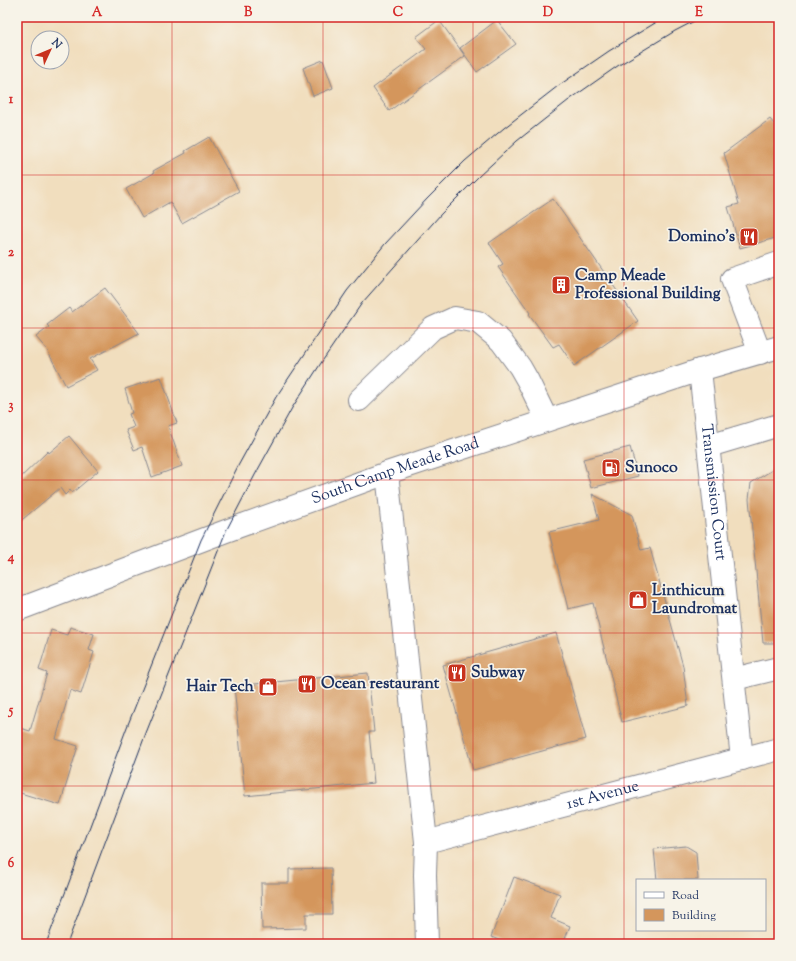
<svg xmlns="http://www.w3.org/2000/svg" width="796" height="961" font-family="'Sorts Mill Goudy',serif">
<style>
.building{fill:#d4965c}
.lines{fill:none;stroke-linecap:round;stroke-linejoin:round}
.minor-casing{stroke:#86868e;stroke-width:24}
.major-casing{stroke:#86868e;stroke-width:24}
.minor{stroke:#fff;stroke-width:22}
.major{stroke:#fff;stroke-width:22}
.tram{stroke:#1b2f5e;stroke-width:1}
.grid{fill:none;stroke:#d62828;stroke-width:1;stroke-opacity:0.55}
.labels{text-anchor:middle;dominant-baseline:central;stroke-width:3.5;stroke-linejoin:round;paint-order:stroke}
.poi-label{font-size:16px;font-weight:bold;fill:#1b2f5e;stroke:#f7f3e8;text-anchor:start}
.street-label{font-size:16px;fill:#1b2f5e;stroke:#f7f3e8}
.neatline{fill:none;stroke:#d62828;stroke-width:1.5}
.grid-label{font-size:13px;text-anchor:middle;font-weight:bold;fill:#d62828}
</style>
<rect width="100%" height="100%" fill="#f7f3e8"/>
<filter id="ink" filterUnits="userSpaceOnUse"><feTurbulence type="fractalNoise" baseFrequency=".025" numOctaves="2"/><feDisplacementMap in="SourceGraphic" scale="8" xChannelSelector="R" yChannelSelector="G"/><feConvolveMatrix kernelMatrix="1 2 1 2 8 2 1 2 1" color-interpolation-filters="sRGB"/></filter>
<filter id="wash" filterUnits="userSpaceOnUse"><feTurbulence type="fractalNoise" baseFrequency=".012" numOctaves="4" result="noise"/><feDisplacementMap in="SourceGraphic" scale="16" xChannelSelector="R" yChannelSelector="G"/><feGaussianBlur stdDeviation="0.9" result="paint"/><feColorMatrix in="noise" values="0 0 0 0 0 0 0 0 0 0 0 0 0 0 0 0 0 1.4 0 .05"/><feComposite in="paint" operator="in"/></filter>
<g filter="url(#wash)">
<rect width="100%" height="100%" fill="#f1debe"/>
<g id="blocks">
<g class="building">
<path d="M439 20 465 56 389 111 373 88 426 49 416 37Z"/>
<path d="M497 20 516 44 477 72 460 48Z"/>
<path d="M323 60 333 88 313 96 303 68Z"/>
<path d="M770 119 779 130V237L740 248 728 207 739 204 724 153Z"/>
<path d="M209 137 239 191 182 223 170 202 142 218 126 189 154 173 153 171 186 153 185 151Z"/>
<path d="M553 199 638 321 574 366 559 344 553 347 529 314 530 313 498 267 503 264 489 243Z"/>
<path d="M105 288 139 333 90 359 97 370 66 386 47 350 36 337 49 327 47 325 69 308 72 312Z"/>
<path d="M161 377 177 423 168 426 182 466 152 477 142 447 134 450 126 430 134 427 129 414 132 413 125 389Z"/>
<path d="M69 436 98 471 72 493 70 490 65 495 60 488 17 524V481L48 451 49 453Z"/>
<path d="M630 447 638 476 591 488 583 459Z"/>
<path d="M779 466V643H763L749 499 751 483Z"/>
<path d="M592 494 632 515 641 550 650 548 683 666 688 706 622 722 593 603 568 609 549 532 599 520Z"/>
<path d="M70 627 94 634 89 650 94 652 81 694 70 690 56 739 78 746 60 805 17 792V727L30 731 47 673 39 670 51 630 67 635Z"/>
<path d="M556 633 586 739 473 770 443 665Z"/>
<path d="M368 673 374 732H369L374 783 245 796 234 686Z"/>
<path d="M686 846 696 852 698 880H657L654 849Z"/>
<path d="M331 868 332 914H306V928L262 929 261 883H289V869Z"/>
<path d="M514 877 560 894 551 918 570 926 563 944H510L491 937Z"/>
</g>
</g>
</g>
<g filter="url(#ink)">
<use href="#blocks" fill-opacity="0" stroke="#86868e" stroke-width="1"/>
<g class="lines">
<g class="minor-casing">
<g id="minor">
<path d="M760 353 732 279 779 263"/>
<path id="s1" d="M700 370 742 759"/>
<path d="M359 400 433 328 455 318 478 322 501 341 520 367 528 381 547 420"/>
<path d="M709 446 779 425"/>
<path d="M387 473 404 632 426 842 425 875 427 944"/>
<path d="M734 679 779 668"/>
<path id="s2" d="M426 842 779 749"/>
</g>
</g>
<g class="major-casing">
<g id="major">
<path id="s3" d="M17 610 226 531 387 473 700 370 779 347"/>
</g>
</g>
<use href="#minor" class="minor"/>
<use href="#major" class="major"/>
<g class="tram">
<path d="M46 944 127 727 201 540 238 466 276 397 347 291 385 244 427 199 465 161 504 128 558 86 609 51 665 17"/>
<path d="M67 944 146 733 226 531 255 475 292 408 323 360 362 303 441 214 479 176 517 141 569 100 619 65 675 31 702 17"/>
</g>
</g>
</g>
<path class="grid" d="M172 17V944M323 17V944M473 17V944M624 17V944M17 175H779M17 328H779M17 480H779M17 633H779M17 786H779"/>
<defs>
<g id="restaurant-square" transform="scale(1)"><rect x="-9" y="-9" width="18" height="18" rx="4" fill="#c8321e" stroke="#f7f3e8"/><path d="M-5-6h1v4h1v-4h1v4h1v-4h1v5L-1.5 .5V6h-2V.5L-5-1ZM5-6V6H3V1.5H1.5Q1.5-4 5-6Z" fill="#fff"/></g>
<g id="building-square" transform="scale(1)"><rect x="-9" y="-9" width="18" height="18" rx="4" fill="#c8321e" stroke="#f7f3e8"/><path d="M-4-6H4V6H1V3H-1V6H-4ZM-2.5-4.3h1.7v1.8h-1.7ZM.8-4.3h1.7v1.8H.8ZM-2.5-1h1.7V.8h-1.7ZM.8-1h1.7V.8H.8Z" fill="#fff"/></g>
<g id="fuel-square" transform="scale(1)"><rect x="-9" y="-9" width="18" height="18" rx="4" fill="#c8321e" stroke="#f7f3e8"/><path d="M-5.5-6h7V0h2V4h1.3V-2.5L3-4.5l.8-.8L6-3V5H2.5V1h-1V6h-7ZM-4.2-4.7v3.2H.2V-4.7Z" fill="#fff"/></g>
<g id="shop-square" transform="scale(1)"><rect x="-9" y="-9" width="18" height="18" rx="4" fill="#c8321e" stroke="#f7f3e8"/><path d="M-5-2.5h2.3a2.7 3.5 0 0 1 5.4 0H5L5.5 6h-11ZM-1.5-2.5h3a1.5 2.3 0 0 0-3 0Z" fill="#fff"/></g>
</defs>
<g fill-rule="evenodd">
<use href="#restaurant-square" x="749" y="237"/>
<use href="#building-square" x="561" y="285"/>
<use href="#fuel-square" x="611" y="468"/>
<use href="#shop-square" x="638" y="600"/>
<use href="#restaurant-square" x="457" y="673"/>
<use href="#restaurant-square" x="307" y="684"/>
<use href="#shop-square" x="268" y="687"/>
</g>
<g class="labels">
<g class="poi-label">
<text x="735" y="237" text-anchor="end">Domino's</text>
<text x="575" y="276">Camp Meade<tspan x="575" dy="18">Professional Building</tspan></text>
<text x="625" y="468">Sunoco</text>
<text x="652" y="591">Linthicum<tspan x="652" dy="18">Laundromat</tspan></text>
<text x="471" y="673">Subway</text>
<text x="321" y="684">Ocean restaurant</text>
<text x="254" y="687" text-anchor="end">Hair Tech</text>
</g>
<g class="street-label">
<text stroke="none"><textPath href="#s3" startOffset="403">South Camp Meade Road</textPath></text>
<text stroke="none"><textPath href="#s1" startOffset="123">Transmission Court</textPath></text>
<text stroke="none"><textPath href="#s2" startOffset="183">1st Avenue</textPath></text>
</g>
</g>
<rect width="796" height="961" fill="none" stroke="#f7f3e8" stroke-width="44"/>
<rect x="636" y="879" width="130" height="52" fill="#f7f3e8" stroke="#9fa5b1"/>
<rect x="644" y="892" width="20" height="6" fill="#ffffff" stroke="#9fa5b1"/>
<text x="672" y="899" font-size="12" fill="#1b2f5e">Road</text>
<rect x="644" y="909" width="20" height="12" fill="#d4965c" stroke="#9fa5b1"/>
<text x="672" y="919" font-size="12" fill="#1b2f5e">Building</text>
<g transform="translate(50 50) rotate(46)"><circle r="19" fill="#f7f3e8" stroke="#9fa5b1"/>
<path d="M0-3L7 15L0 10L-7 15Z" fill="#c8321e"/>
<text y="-6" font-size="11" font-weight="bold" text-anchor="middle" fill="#1b2f5e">N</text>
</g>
<rect x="22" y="22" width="752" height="917" class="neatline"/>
<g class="grid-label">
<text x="97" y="16">A</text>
<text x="248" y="16">B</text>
<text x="398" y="16">C</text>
<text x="548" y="16">D</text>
<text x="699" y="16">E</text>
<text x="11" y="103">1</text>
<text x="11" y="256">2</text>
<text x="11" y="409">3</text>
<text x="11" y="561">4</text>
<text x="11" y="714">5</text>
<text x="11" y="867">6</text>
</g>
</svg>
